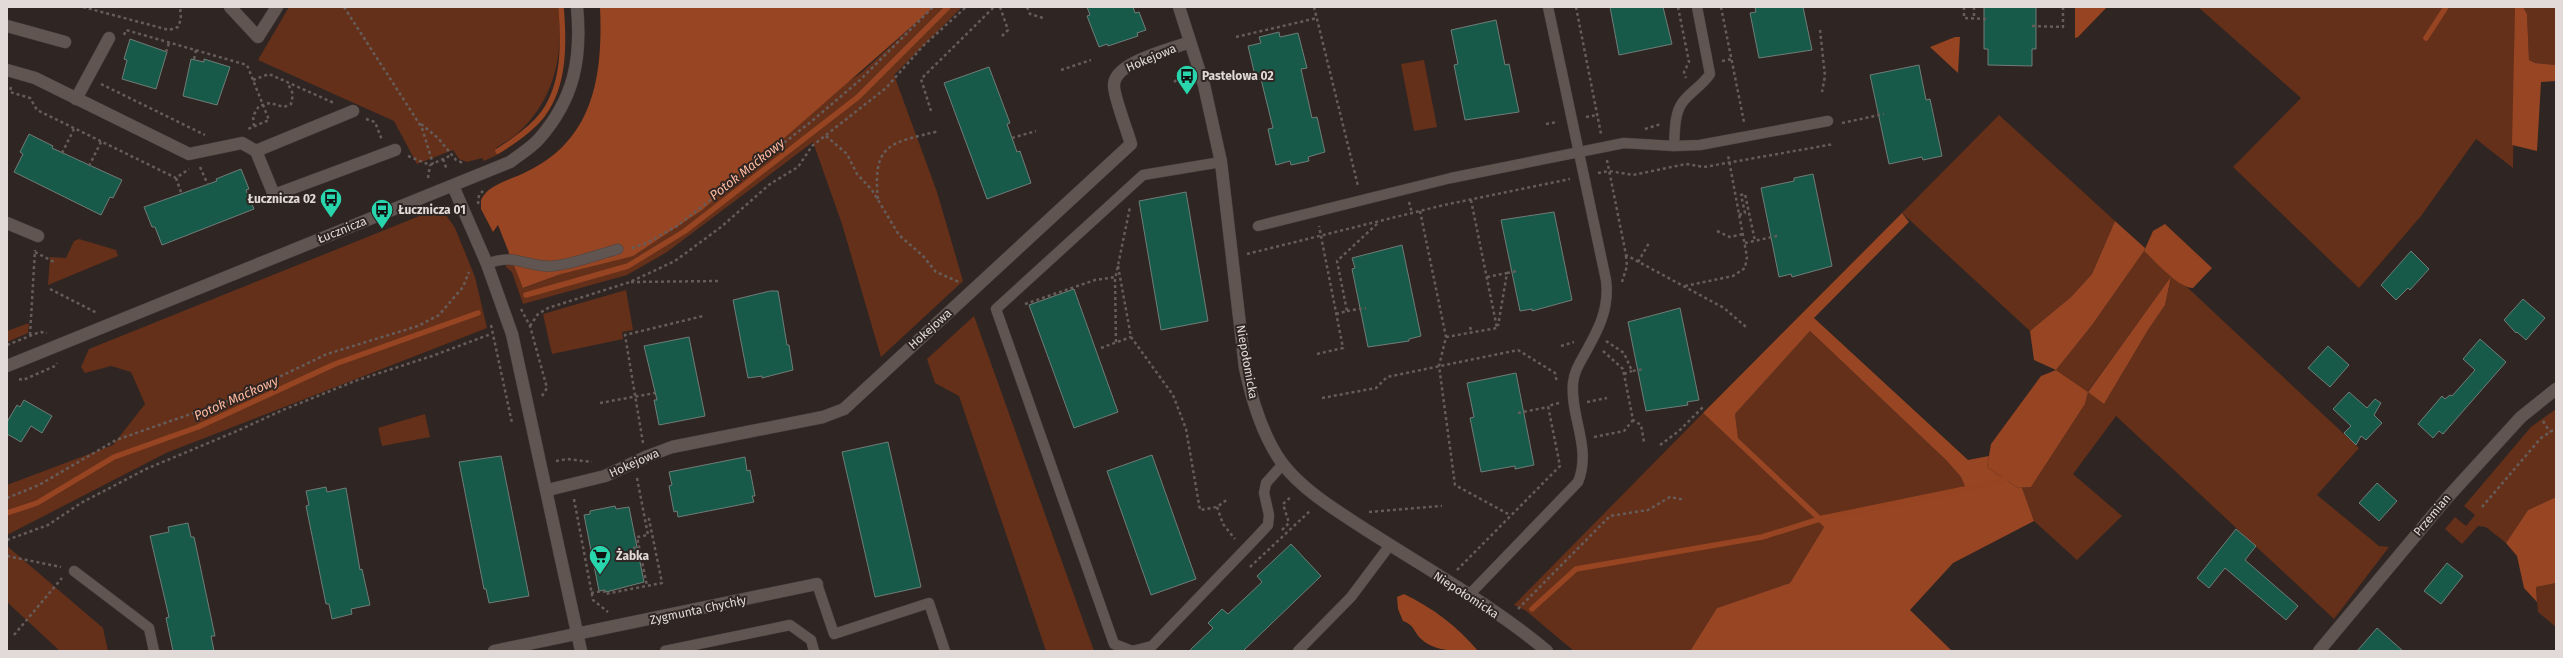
<svg xmlns="http://www.w3.org/2000/svg" width="2563" height="658" font-family="'Fira Sans',sans-serif">
<style>
.green{fill:#65301a;fill-rule:evenodd}
.forest{fill:#974523;fill-rule:evenodd}
.water{fill:#964421}
.lines{fill:none;stroke-linecap:round;stroke-linejoin:round}
.stream{stroke:#964421;stroke-width:5.5}
.building{fill:#175a49;stroke:#707c78}
.lane-casing{stroke:#4c4340;stroke-width:11}
.street-casing{stroke:#4c4340;stroke-width:13}
.secondary-casing{stroke:#4c4340;stroke-width:13}
.path{stroke:#665d5b;stroke-width:2.5;stroke-dasharray:3 3;stroke-linecap:butt}
.lane{stroke:#605551;stroke-width:10}
.street{stroke:#605551;stroke-width:12}
.secondary{stroke:#605551;stroke-width:12}
.labels{text-anchor:middle;dominant-baseline:central;stroke-width:4;stroke-linejoin:round;paint-order:stroke}
.street-label{font-size:12px;fill:#e1dad8;stroke:#2f2522}
.poi-label{font-size:12px;font-weight:bold;fill:#e1dad8;stroke:#2f2522;text-anchor:start}
.water-label{font-size:13px;font-style:italic;fill:#feb89d;stroke:#2f2522}
</style>
<rect width="100%" height="100%" fill="#2f2522"/>
<g class="green">
<path d="M289 7H558C564 54 555 98 519 132 513 138 504 142 496 148L499 154 484 161 482 158 467 162 459 159 453 150 417 164 394 121 258 60Z"/>
<path d="M934 7H962L894 75 937 192 963 281 881 357 842 224 813 142 667 252 627 275 523 304 512 272 506 267 509 251 524 288 561 274 861 73Z"/>
<path d="M2198 7H2515L2513 168 2476 139 2421 216 2359 288 2233 167 2301 98Z"/>
<path d="M2523 7H2556V65L2535 63 2529 60 2527 14Z"/>
<path d="M1424 60 1437 127 1414 131 1401 64Z"/>
<path d="M1999 115 2115 221 2092 274 2071 297 2030 331 1902 213Z"/>
<path d="M437 211 444 212 455 228 475 277 487 328 166 453 7 535V485L113 445 145 404 131 372 111 366 85 373 81 367 89 349 427 213Z"/>
<path d="M79 239 116 250 118 256 48 285 50 257 66 258 74 241Z"/>
<path d="M2144 251 2171 277 2188 288 2359 448 2317 495 2379 546 2389 547 2334 619 2116 416 2073 474 2122 516 2077 560 2034 521 2022 488 2031 487 2085 404 2088 392 2056 370 2092 325ZM2171 278 2165 305 2148 330 2104 404 2088 391Z"/>
<path d="M626 290 633 330 622 332 623 339 552 354 543 314Z"/>
<path d="M974 316 1094 651H1046L959 396 935 383 927 359Z"/>
<path d="M29 323 28 333 7 342V331Z"/>
<path d="M1810 331 1946 460 1961 477 1966 489 1823 518 1738 438 1735 414Z"/>
<path d="M2556 409V497L2528 510 2506 543 2486 527 2478 526 2462 544 2445 529 2455 517 2466 526 2475 515 2464 506 2531 427Z"/>
<path d="M1703 413 1824 527 1790 583 1717 608 1690 651H1574L1525 610 1514 605Z"/>
<path d="M425 414 430 437 382 446 378 428Z"/>
<path d="M7 546 103 628 108 651H60L7 602Z"/>
<path d="M2556 583V627L2538 612 2536 587Z"/>
</g>
<g class="forest">
<path d="M600 7H934L702 210 633 256 561 274 523 288 498 225 493 232 481 209V200C488 184 511 180 526 172 594 140 603 76 600 7Z"/>
<path d="M2515 7H2523L2527 14 2529 60 2535 63 2556 65V81L2541 82 2537 151 2512 145Z"/>
<path d="M1902 213 1909 222 1814 318 1968 460 1989 456 1987 467 2018 488H2022L2034 521 1953 563 1910 610 1952 651H1690L1717 608 1790 583 1824 527 1703 413ZM1810 331 1946 460 1961 477 1966 489 1823 518 1738 438 1735 414Z"/>
<path d="M2115 221 2145 248 2144 251 2092 325 2056 370 2034 360 2030 331 2071 297 2092 274Z"/>
<path d="M2171 277 2165 305 2148 330 2104 404 2088 392Z"/>
<path d="M2556 497V583L2536 587 2537 602 2524 588 2517 556 2506 543 2528 510Z"/>
</g>
<g class="water">
<path d="M2075 7H2107L2078 37 2075 38Z"/>
<path d="M1955 37H1960L1958 73 1930 47Z"/>
<path d="M2165 224 2212 268 2193 288C2178 288 2155 261 2144 251L2153 231Z"/>
<path d="M2056 370 2088 392 2085 404 2031 487 2018 488 1987 467 1991 444 2041 376Z"/>
<path d="M1404 594C1433 608 1458 627 1478 651 1459 651 1435 653 1420 638 1413 630 1414 625 1403 621L1398 609 1397 597Z"/>
</g>
<g class="lines">
<g class="stream">
<path d="M2426 38 2446 7"/>
<path d="M498 151C514 141 532 129 543 114 565 84 564 42 561 7"/>
<path d="M526 295 628 266 685 231 858 97 948 7"/>
<path d="M7 513 37 503 114 457 198 427 335 364 478 313"/>
<path d="M1532 609 1576 569 1762 537 1823 518 1994 483 2005 479"/>
</g>
</g>
<g class="building">
<path d="M1087 7H1133L1135 13 1139 12 1146 30 1137 33 1138 36 1108 46 1107 44 1099 47 1087 16 1090 15Z"/>
<path d="M1610 7H1663L1672 44 1619 55Z"/>
<path d="M1755 7H1803L1812 50 1759 58 1750 13 1756 12Z"/>
<path d="M1984 7H2036V49H2032V66L1988 65V49H1984Z"/>
<path d="M1496 20 1505 65 1509 64 1519 112 1465 120 1454 65 1458 64 1451 30Z"/>
<path d="M1279 32 1280 37 1298 33 1307 68 1301 69 1312 118 1317 117 1325 152 1308 157 1309 161 1291 165 1290 161 1276 165 1268 129 1273 128 1261 79 1256 80 1248 46 1261 43 1259 37Z"/>
<path d="M130 39 167 52 156 89 122 79 127 60 124 59Z"/>
<path d="M191 59 204 62V59L230 67 217 105 183 96Z"/>
<path d="M1919 65 1926 100 1930 99 1942 156 1923 160 1922 157 1889 164 1870 75Z"/>
<path d="M989 67 1010 123 1007 124 1017 152 1020 151 1031 183 987 199 944 83Z"/>
<path d="M29 134 53 146 52 148 122 180 113 198 110 197 101 215 14 172 23 154 20 152Z"/>
<path d="M241 169 249 189 246 190 254 209 162 245 155 227H152L144 207 217 181 216 179Z"/>
<path d="M1813 174 1832 266 1792 277 1791 274 1779 277 1761 188 1794 181V178Z"/>
<path d="M1186 192 1208 321 1161 330 1139 201Z"/>
<path d="M1554 212 1572 300 1532 311V309L1520 311 1501 220Z"/>
<path d="M1402 245 1421 336 1409 339V341L1368 347 1352 269 1355 268 1352 258Z"/>
<path d="M2411 251 2429 269 2410 290 2408 288 2396 300 2381 285Z"/>
<path d="M1074 289 1118 412 1074 428 1029 305Z"/>
<path d="M770 291H778L787 345H789L793 370 762 378V376L748 378 733 300Z"/>
<path d="M2523 299 2545 318 2526 340 2517 332 2516 333 2504 320Z"/>
<path d="M1680 308 1699 400 1687 402 1688 405 1646 411 1628 322Z"/>
<path d="M689 337 705 416 659 425 654 400H657L644 346Z"/>
<path d="M2480 339 2506 362 2443 434 2439 431 2433 438 2418 424 2442 396 2445 399 2450 395 2452 396 2475 370 2463 359Z"/>
<path d="M2328 346 2349 365 2330 387 2308 368Z"/>
<path d="M1516 373 1534 465 1515 469V466L1481 472 1470 418 1474 417 1467 383Z"/>
<path d="M2349 392 2367 408 2375 399 2381 403 2374 415 2382 423 2366 440 2361 436 2356 445 2344 433 2351 426 2333 409Z"/>
<path d="M24 400 52 416 42 433 31 426 21 442 7 434V422L17 405 20 407Z"/>
<path d="M888 442 921 587 875 597 842 452Z"/>
<path d="M1152 455 1196 579 1151 595 1107 471Z"/>
<path d="M501 456 529 596 489 603 486 589H484L459 462Z"/>
<path d="M745 457 747 471 750 470 755 496H752L754 502 678 517 677 511 674 512 669 486 672 485 669 472Z"/>
<path d="M2377 483 2397 501 2379 521 2359 503Z"/>
<path d="M326 487 327 492 346 488 360 570 362 569 370 605 351 609 352 614 332 619 329 604H326L306 506 309 505 306 491Z"/>
<path d="M615 506 616 509 629 507 644 582 606 592 605 590 599 591 584 515 590 514V511Z"/>
<path d="M188 523 191 537H194L215 636H211L214 651H173L166 618 169 617 150 536 169 532 168 527Z"/>
<path d="M2236 529 2256 546 2245 560 2298 606 2286 620 2225 568 2209 588 2197 578Z"/>
<path d="M1291 544 1321 576 1243 651H1189L1213 628 1208 623 1222 609 1228 614 1262 582 1257 576Z"/>
<path d="M2447 563 2463 576 2441 604 2424 591Z"/>
<path d="M2377 628 2403 651H2357Z"/>
</g>
<g class="lines">
<g class="lane-casing">
<g id="lane">
<path d="M1674 146C1675 132 1674 115 1682 103 1690 92 1702 86 1710 74L1697 7"/>
<path d="M1221 162 1143 175 996 309 1114 644 1132 651 1152 646 1255 539 1268 525 1269 515 1264 493 1266 483 1283 464"/>
<path d="M1258 226 1451 178 1624 143 1674 146 1700 145 1828 121"/>
<path d="M487 264C516 252 526 268 553 266 574 264 597 255 618 249"/>
<path d="M74 571 149 628 154 651"/>
<path d="M817 584 834 634 929 603 945 651"/>
<path d="M1468 596 1578 482C1592 448 1570 417 1573 383 1574 373 1578 366 1583 357 1597 332 1610 310 1606 280L1548 7"/>
<path d="M665 651 790 625 811 640 814 651"/>
<path d="M1298 651 1351 597 1390 545"/>
</g>
</g>
<g class="street-casing">
<g id="street">
<path d="M230 7 258 37 277 7"/>
<path d="M7 26 65 42"/>
<path d="M7 70 35 78 189 154 242 143 256 151 274 195 395 150"/>
<path d="M76 99 109 38"/>
<path d="M256 151 353 111"/>
<path d="M453 186 487 264 512 334 581 651"/>
<path d="M7 223 38 236"/>
<path d="M548 490 605 476 648 456 672 447 823 417 844 409 1131 144C1128 133 1113 94 1114 85 1114 62 1172 49 1190 42"/>
<path d="M494 651 817 584"/>
<path d="M2319 651 2447 498 2521 417 2556 389"/>
</g>
</g>
<g class="secondary-casing">
<g id="secondary">
<path d="M1179 7 1204 85 1221 162 1245 368C1252 401 1262 435 1282 463 1303 491 1339 512 1368 531 1427 569 1492 605 1547 651"/>
<path d="M7 366 510 162C519 155 531 148 539 139 574 99 582 59 577 7"/>
</g>
</g>
<g class="path">
<path d="M83 7 169 30 178 27 181 19 180 7"/>
<path d="M344 7 422 128 433 164"/>
<path d="M1000 7 1008 30 1002 36"/>
<path d="M1027 7 1030 14 1043 18"/>
<path d="M1314 7 1358 186"/>
<path d="M1576 7 1601 134"/>
<path d="M1678 7 1689 62 1684 72 1686 78"/>
<path d="M1721 7 1744 122"/>
<path d="M1964 7V18L1988 19"/>
<path d="M1974 7V19"/>
<path d="M2032 26 2063 27V7"/>
<path d="M1820 30 1825 76 1822 92"/>
<path d="M124 35 126 30 247 65 269 120 248 129"/>
<path d="M1236 37 1317 18"/>
<path d="M166 52 169 43"/>
<path d="M194 59 196 50"/>
<path d="M1722 61 1732 59"/>
<path d="M1061 70 1091 60"/>
<path d="M253 80 269 74 334 103"/>
<path d="M1174 82 1185 74"/>
<path d="M101 84 205 135"/>
<path d="M11 87 10 92 30 98 37 110 176 178 189 169"/>
<path d="M931 111 921 79 994 7"/>
<path d="M1586 117 1597 115"/>
<path d="M366 119 375 122 382 140"/>
<path d="M1842 123 1884 114"/>
<path d="M421 124 438 138 456 160 463 163"/>
<path d="M1546 124 1558 122"/>
<path d="M254 126 253 116 259 106 270 103 284 107 291 104 293 94 287 82"/>
<path d="M1645 129 1661 124"/>
<path d="M826 136 847 154 857 174 872 190 899 235 923 256 936 272 959 282"/>
<path d="M1012 138 1036 131"/>
<path d="M62 153 74 129"/>
<path d="M408 156 430 165 452 155"/>
<path d="M443 159 447 170"/>
<path d="M1607 160 1626 255 1724 308 1746 327"/>
<path d="M89 166 101 142"/>
<path d="M200 167 208 185"/>
<path d="M1598 173 1609 171 1633 175 1686 164 1704 167 1834 144"/>
<path d="M176 178 182 195"/>
<path d="M428 178 430 165"/>
<path d="M878 199C872 143 891 143 939 131"/>
<path d="M1471 200 1497 328"/>
<path d="M1409 202 1412 213"/>
<path d="M478 204 479 195 483 191"/>
<path d="M1420 211 1446 337 1439 366 1455 485 1510 515"/>
<path d="M1739 215 1745 213 1741 195 1745 194 1755 241"/>
<path d="M1717 231 1730 237 1743 234"/>
<path d="M1745 243 1777 236"/>
<path d="M632 248 647 243 677 226 812 121 860 80 933 7"/>
<path d="M35 252 56 263"/>
<path d="M1247 254 1444 205 1570 179"/>
<path d="M1638 262 1649 243"/>
<path d="M1118 266 1131 337 1173 395 1186 429 1200 510 1217 507 1228 499"/>
<path d="M1507 273 1517 271"/>
<path d="M1487 277 1507 273 1498 326"/>
<path d="M631 282 719 281"/>
<path d="M1622 282 1627 266 1626 256"/>
<path d="M1685 286 1733 276 1745 268 1747 257 1728 155"/>
<path d="M50 289 97 313"/>
<path d="M1025 304 1095 280 1116 277"/>
<path d="M521 309 530 326 547 388 542 396"/>
<path d="M1347 311 1366 308"/>
<path d="M1336 314 1347 311 1337 261 1378 223"/>
<path d="M491 325 512 423"/>
<path d="M530 326 538 314 548 308 630 282 675 261 721 227 770 184 798 167 812 146 886 88 923 46 966 7"/>
<path d="M1470 327 1472 333"/>
<path d="M30 335 35 250"/>
<path d="M1446 337 1497 328"/>
<path d="M1606 341 1624 353 1632 371 1644 369"/>
<path d="M1116 342 1115 280 1130 207"/>
<path d="M7 345 40 332 47 333"/>
<path d="M1561 346 1574 342"/>
<path d="M1101 348 1131 337"/>
<path d="M1603 351 1623 369 1633 420 1641 425 1644 442"/>
<path d="M1317 354 1343 348 1319 226"/>
<path d="M1624 374 1632 371"/>
<path d="M19 379 23 380 55 366 57 363"/>
<path d="M1322 398 1376 388 1387 377 1518 350 1555 373 1557 383"/>
<path d="M1587 402 1607 398"/>
<path d="M600 403 655 393"/>
<path d="M1518 413 1548 407"/>
<path d="M2543 421 2550 432"/>
<path d="M1594 437 1624 431 1633 420"/>
<path d="M643 443 625 335 703 316"/>
<path d="M1660 445 1679 431 1703 407"/>
<path d="M556 461 567 459 592 462"/>
<path d="M637 478 648 535 637 537 647 586"/>
<path d="M7 498 39 485 116 440 231 400 327 354 418 326 439 315 463 287 469 272"/>
<path d="M574 499 593 600 608 612"/>
<path d="M1217 507 1223 524 1235 539"/>
<path d="M2482 507 2541 438 2556 428"/>
<path d="M1369 512 1442 506"/>
<path d="M1282 530 1289 523 1283 504 1292 496"/>
<path d="M7 540 48 525 81 503 146 469 237 431 283 410 355 381 432 356 491 334"/>
<path d="M633 548 639 547"/>
<path d="M7 556 61 567"/>
<path d="M1250 567 1311 510"/>
<path d="M1457 570 1560 466 1548 406 1559 403"/>
<path d="M591 593 604 591 605 594 662 583 649 519H645"/>
<path d="M1518 609 1610 516 1648 510 1670 497 1685 500"/>
<path d="M14 635 62 578"/>
</g>
<use href="#lane" class="lane"/>
<use href="#street" class="street"/>
<use href="#secondary" class="secondary"/>
</g>
<defs>
<g id="bus-pin" transform="scale(1.15)"><path d="M0 17L-7.5 6A9.5 9.5 0 1 1 7.5 6Z" fill="#28d5ad" stroke="#2f2522"/><path d="M-5-6H5V4H4V6H2V4H-2V6H-4V4H-5ZM-3.5-4V0h7V-4ZM-3.5 1.2v1.5H-2V1.2ZM2 1.2v1.5H3.5V1.2Z" fill="#111"/></g>
<g id="supermarket-pin" transform="scale(1.15)"><path d="M0 17L-7.5 6A9.5 9.5 0 1 1 7.5 6Z" fill="#28d5ad" stroke="#2f2522"/><path d="M-6-5.5h2.5l.6 2H6L4.5 2H-2.5L-4.4-4H-6ZM-1.5 3.2a1.3 1.3 0 1 0 .1 0ZM3 3.2a1.3 1.3 0 1 0 .1 0Z" fill="#111"/></g>
</defs>
<g fill-rule="evenodd">
<use href="#bus-pin" x="1187" y="76"/>
<use href="#bus-pin" x="331" y="199"/>
<use href="#bus-pin" x="382" y="210"/>
<use href="#supermarket-pin" x="600" y="556"/>
</g>
<g class="labels">
<g class="street-label">
<text transform="translate(1151 58) rotate(-23)">Hokejowa</text>
<text transform="translate(342 230) rotate(-22)">Łucznicza</text>
<text transform="translate(930 329) rotate(-42)">Hokejowa</text>
<text transform="translate(1247 362) rotate(80)">Niepołomicka</text>
<text transform="translate(634 463) rotate(-24)">Hokejowa</text>
<text transform="translate(2432 515) rotate(-50)">Przemian</text>
<text transform="translate(1466 595) rotate(33)">Niepołomicka</text>
<text transform="translate(698 610) rotate(-12)">Zygmunta Chychły</text>
</g>
<g class="poi-label">
<text x="1202" y="76">Pastelowa 02</text>
<text x="316" y="199" text-anchor="end">Łucznicza 02</text>
<text x="398" y="210">Łucznicza 01</text>
<text x="616" y="556">Żabka</text>
</g>
<g class="water-label">
<text transform="translate(747 169) rotate(-38)">Potok Maćkowy</text>
<text transform="translate(236 398) rotate(-24)">Potok Maćkowy</text>
</g>
</g>
<rect width="2563" height="658" fill="none" stroke="#e1dad8" stroke-width="16"/>
</svg>
